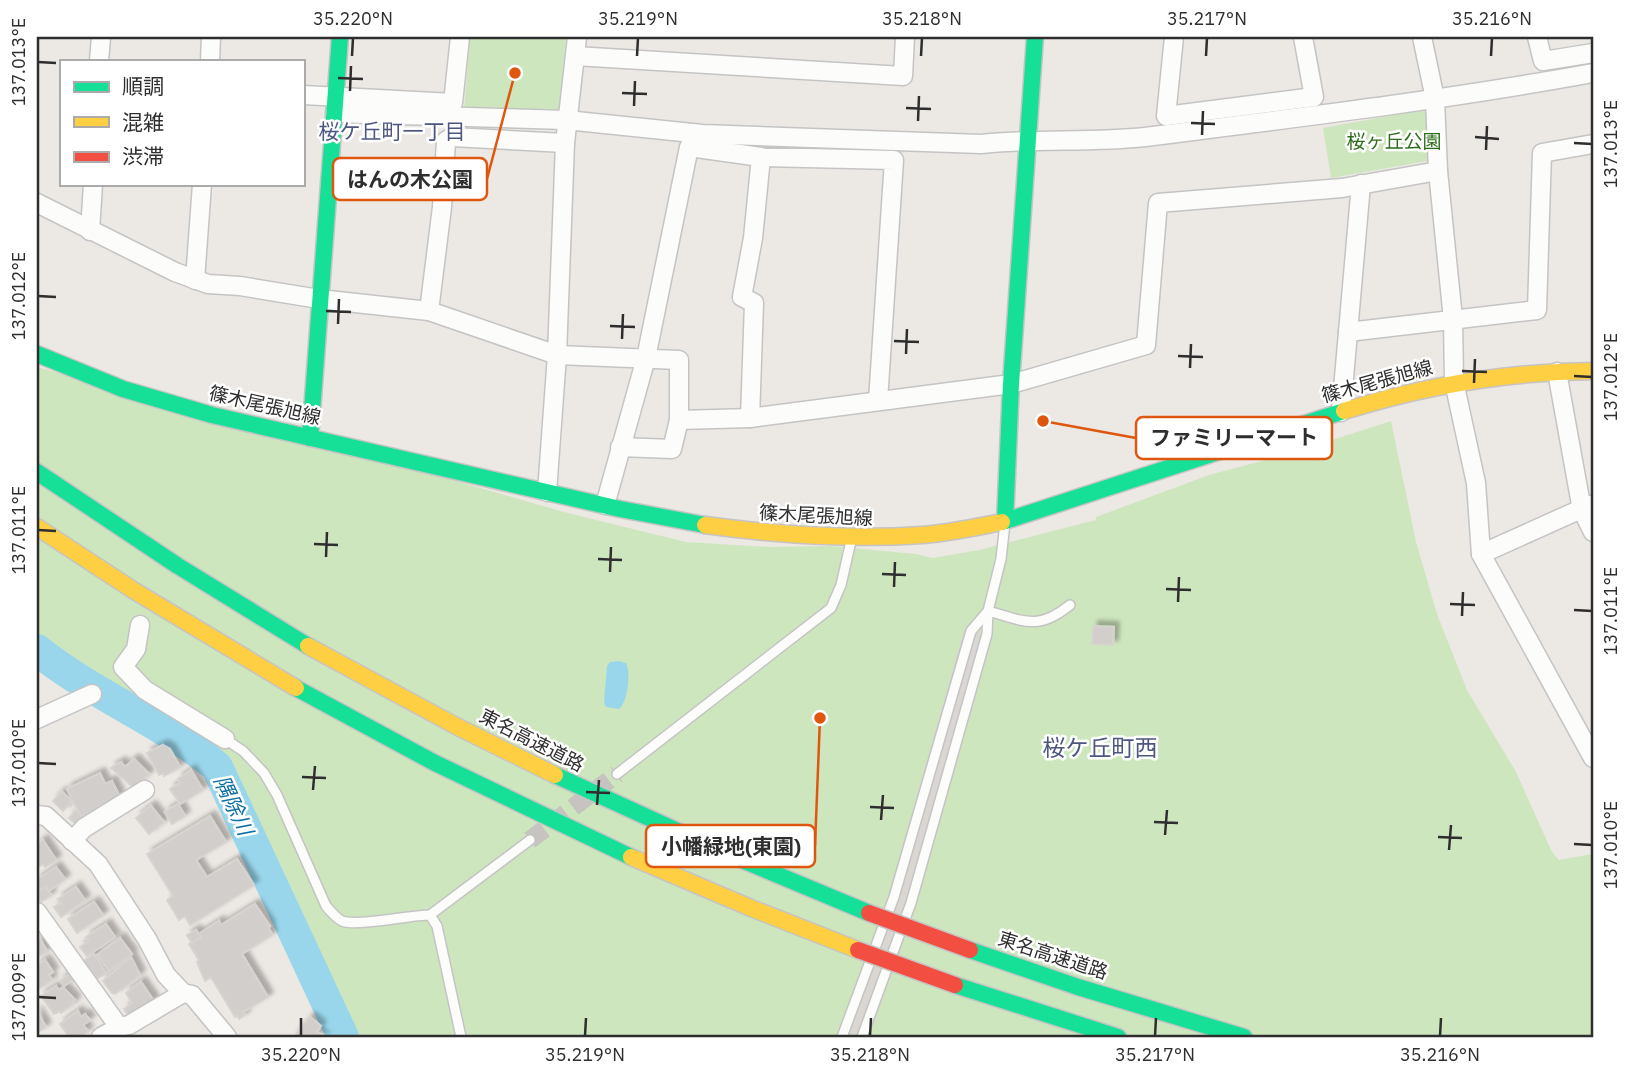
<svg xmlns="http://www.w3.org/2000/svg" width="1630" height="1074" font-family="'IBM Plex Sans','Noto Sans JP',sans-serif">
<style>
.green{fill:#cee6be}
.plaza{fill:#dad6d2}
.water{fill:#99d6ec}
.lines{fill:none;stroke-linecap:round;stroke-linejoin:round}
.river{stroke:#99d6ec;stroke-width:32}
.building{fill:#d1cecb;stroke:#d7d4d0;stroke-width:2;filter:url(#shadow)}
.street-tunnel{stroke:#c6c3c0;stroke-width:18;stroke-dasharray:18 9;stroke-linecap:butt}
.lane-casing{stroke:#c5c4c5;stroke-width:12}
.street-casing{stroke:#c5c4c5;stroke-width:21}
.fast-casing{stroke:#c5c4c5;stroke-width:19}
.slow-casing{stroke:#c5c4c5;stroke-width:19}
.lane{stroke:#fcfcfb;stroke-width:9}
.street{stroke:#fcfcfb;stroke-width:18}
.fast{stroke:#16e098;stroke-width:16}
.slow{stroke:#ffcf43;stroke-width:16}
.jam-bridge-casing{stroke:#c6c5c4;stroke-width:19;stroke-linecap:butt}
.jam-bridge{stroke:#f24e42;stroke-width:16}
.ticks{fill:none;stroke:#2e2e2e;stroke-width:2.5}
.labels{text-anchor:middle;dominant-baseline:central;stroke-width:5;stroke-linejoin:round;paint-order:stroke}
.park-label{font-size:19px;fill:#2c6e1b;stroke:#fff}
.street-label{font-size:19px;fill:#2e2e2e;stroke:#fff}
.neighbourhood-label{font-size:21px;fill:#4d5680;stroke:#fff}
.water-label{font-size:21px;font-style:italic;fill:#0d6fa3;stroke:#fff}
.quarter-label{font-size:23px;fill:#4d5680;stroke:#fff}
.leader{fill:none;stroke:#df570e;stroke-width:2.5}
.callout-dot{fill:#df570e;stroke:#fff;stroke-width:2.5}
.callout{fill:#fff;stroke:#df570e;stroke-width:2.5}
.callout-label{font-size:21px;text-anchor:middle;font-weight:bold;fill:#2e2e2e}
.neatline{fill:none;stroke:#2e2e2e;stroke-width:2.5}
.ticks-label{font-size:18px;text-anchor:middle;fill:#2e2e2e}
</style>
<defs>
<filter id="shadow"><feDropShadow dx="5" dy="-5" stdDeviation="2" flood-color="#0004"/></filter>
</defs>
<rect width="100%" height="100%" fill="#ece8e4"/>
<g class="green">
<path d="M470 37H566L559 113 464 110Z"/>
<path d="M1427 109 1433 160 1331 178 1323 128Z"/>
<path d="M37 367 404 466 564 512 686 542 769 547 831 546 916 554 933 558 979 550 1096 520V517L1209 475 1292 453 1391 421 1416 542 1437 614 1467 690 1516 772 1552 852 1559 860 1593 854V1037H337L203 746 91 678 37 641Z"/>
</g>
<path class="plaza" d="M964 630 990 635 917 903 869 1037H838L889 894Z"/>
<path class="water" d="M619 661 626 663C631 673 628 701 619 709L606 707 604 702 607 666 610 662Z"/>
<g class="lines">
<path class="river" d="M37 650C93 695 162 721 217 767L343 1037"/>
</g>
<g class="building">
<path d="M1093 626 1114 627 1113 645 1092 644Z"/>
<path d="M163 745 170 749 180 767 164 776 163 773 159 775 147 753Z"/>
<path d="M134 759 149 774 134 788 111 768 121 762 125 767Z"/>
<path d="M191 770 203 790 180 804 170 789 180 783 178 779Z"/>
<path d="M100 773 105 784 112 781 120 797 81 817 67 789Z"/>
<path d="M62 792 72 801 63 811 53 801Z"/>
<path d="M178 804 185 816 172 824 165 812Z"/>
<path d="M151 806 164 822 149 834 136 818Z"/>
<path d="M77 809 81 817 83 816 85 819 77 825 69 818Z"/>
<path d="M210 816 226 842 196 860 207 877 237 859 254 885 190 925 185 916 179 920 167 900 173 896 147 854Z"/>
<path d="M43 840 56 860 45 867 43 864 37 868V845Z"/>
<path d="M56 867 65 879 49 891 46 886 38 892 37 880Z"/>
<path d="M45 887 51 895 41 902 37 893Z"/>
<path d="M76 887 85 900 61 917 54 907 61 903 58 899Z"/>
<path d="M94 902 103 915 77 933 68 919Z"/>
<path d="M255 904 270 926 268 927 272 935 242 954 268 997 243 1012 245 1015 239 1019 237 1015 235 1017 211 977 205 981 197 962 199 960 189 944 201 937 199 934 219 921 221 925Z"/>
<path d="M106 924 115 937 87 956 80 947 89 941 86 937Z"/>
<path d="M196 930 201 937 192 943 187 935Z"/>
<path d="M120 938 132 954 109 971 97 955Z"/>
<path d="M40 939 47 951 37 958V941Z"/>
<path d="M94 954 106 973 97 979 84 961Z"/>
<path d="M131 957 140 975 115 994 112 993 103 981Z"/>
<path d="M45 960 53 972 49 975 52 980 37 990V966Z"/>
<path d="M70 974 74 979 64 986 60 981Z"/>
<path d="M141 982 154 1001 130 1018 124 1009 132 1003 126 993Z"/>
<path d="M56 986 59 990 63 987 75 1000 73 1001 74 1003 61 1013 60 1011 54 1014 41 996Z"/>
<path d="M78 1011 81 1017 85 1014 90 1020 83 1025 88 1031 80 1037H69L60 1024Z"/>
<path d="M37 1012 46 1027 37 1033Z"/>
<path d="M310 1017 321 1026 317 1032 324 1037H294Z"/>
</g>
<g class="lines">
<path class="street-tunnel" d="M530 840 617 774"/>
<g class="lane-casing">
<g id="lane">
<path d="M1005 523 1001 559 988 611C1024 621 1038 631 1070 605"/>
<path d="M225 739 243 751 264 773 277 795 326 906C331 912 336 918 342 921 356 927 409 915 430 915L530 840"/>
<path d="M617 774 831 608 841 585 851 541"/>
<path d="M430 915 437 926 461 1037"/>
<path d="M842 1037 894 897 971 631 988 611"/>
<path d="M862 1037 911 903 987 634 988 611"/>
</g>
</g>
<g class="street-casing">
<g id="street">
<path d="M1174 37 1166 116 1314 97 1303 37"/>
<path d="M1422 37 1435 99 1438 171 1453 319 1454 382 1476 483 1481 554 1593 758"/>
<path d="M1537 37 1543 61 1593 53"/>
<path d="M575 56 903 76 905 37"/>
<path d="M99 61 101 37"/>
<path d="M210 61 211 37"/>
<path d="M303 95 453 103 460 37"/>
<path d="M335 113 566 120 702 134 981 144C1035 138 1091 143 1145 137 1295 118 1445 100 1593 73"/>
<path d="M37 203 175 272 208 284 240 286 319 299 429 311 442 207 446 141 452 137 565 143 577 37"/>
<path d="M90 231 93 184"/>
<path d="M195 280 202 184"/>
<path d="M429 311 557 355 679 360V420L672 449 620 447"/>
<path d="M1348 332 1537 310 1542 153 1593 144"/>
<path d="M1557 372 1582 510 1593 532"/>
<path d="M1341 412 1361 184"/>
<path d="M750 418 754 303 742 297 753 238 761 157"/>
<path d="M679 420 750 418 1011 384 1146 345 1158 203 1342 188 1438 171"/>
<path d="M547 492 557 355 565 143"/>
<path d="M605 505 646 358 689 147 761 157 894 160 878 401"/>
<path d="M1481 554 1590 505"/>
<path d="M140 625 136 649 123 667 145 690 225 739"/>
<path d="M37 719 92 694"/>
<path d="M37 815 46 816 98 864 147 939 166 975 183 993 192 995 227 1037"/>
<path d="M72 841 84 828 145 790"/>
<path d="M37 912 119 1027 101 1037"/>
<path d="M119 1027 129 1025 183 993"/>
</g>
</g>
<g class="fast-casing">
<g id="fast">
<path d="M37 354 123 389 212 415 620 509 705 525"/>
<path d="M310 438 340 37"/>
<path d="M37 472 178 566 308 646"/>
<path d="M1005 521 1011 384 1035 37"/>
<path d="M1002 522 1344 411"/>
<path d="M296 688 435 763 631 857"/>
<path d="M555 775 730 855 869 913"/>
<path d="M970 950 1078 987 1244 1037"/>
<path d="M955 985 1118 1037"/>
</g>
</g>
<g class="slow-casing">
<g id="slow">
<path d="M1344 411C1426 385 1507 372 1593 371"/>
<path d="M705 525C778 535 849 540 922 535 949 533 976 527 1002 522"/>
<path d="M37 527 133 590 296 688"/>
<path d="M308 646 456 726 555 775"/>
<path d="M631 857 751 908 858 950"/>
</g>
</g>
<use href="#lane" class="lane"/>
<use href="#street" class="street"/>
<use href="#fast" class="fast"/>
<use href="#slow" class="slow"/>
<g class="jam-bridge-casing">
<g id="jam-bridge">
<path d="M869 913 970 950"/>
<path d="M858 950 955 985"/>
</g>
</g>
<use href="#jam-bridge" class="jam-bridge"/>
</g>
<path class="ticks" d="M352 56 353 38M637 56 638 38M921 56 922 38M1206 56 1207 38M1491 56 1492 38M38 62 56 63M338 78 363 79M350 91 351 66M622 93 647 94M634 106 635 81M906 108 931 109M918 121 919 96M1191 123 1215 124M1202 135 1203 111M1475 137 1499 139M1574 143 1592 144M1486 150 1487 126M38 296 56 297M326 311 351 312M338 324 339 299M610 326 635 327M622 339 623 314M894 341 919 342M906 354 907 329M1178 356 1203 357M1190 368 1191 344M1462 371 1487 372M1574 376 1592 377M1474 383 1475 359M38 530 56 531M314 544 338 545M326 557 327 532M598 559 622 560M610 572 611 547M882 574 906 575M894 587 895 562M1166 589 1191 590M1178 602 1179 577M1450 604 1475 605M1574 610 1592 611M1462 616 1463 592M38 763 56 764M302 777 326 778M313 790 315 766M586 792 610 793M597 805 599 780M870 807 894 808M881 820 883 795M1154 822 1178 823M1165 835 1167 810M1438 837 1462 838M1574 844 1592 845M1449 850 1451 825M38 997 56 998M301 1036V1018M585 1036 586 1018M870 1036 871 1018M1155 1036 1156 1018M1440 1036 1441 1018"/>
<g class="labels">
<g class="park-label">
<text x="1394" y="141">桜ヶ丘公園</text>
</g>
<g class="street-label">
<text transform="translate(1377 381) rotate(-15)">篠木尾張旭線</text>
<text transform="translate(265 405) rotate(13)">篠木尾張旭線</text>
<text transform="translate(816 515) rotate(3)">篠木尾張旭線</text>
<text transform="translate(532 740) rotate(27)">東名高速道路</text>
<text transform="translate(1053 955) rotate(18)">東名高速道路</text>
</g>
<g class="neighbourhood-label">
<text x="392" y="131">桜ケ丘町一丁目</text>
</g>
<g class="water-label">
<text transform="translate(234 805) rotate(65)">隅除川</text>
</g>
<g class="quarter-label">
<text x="1100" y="747">桜ケ丘町西</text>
</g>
</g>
<path class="leader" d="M515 73L487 179M1043 421L1136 438M820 718L815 846"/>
<g class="callout-dot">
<circle cx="515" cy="73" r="7"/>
<circle cx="1043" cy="421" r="7"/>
<circle cx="820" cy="718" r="7"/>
</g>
<g class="callout">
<rect x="333" y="158" width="154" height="42" rx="7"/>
<rect x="1136" y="417" width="196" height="42" rx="7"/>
<rect x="646" y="825" width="169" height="42" rx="7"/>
</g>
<g class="callout-label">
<text x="410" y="187">はんの木公園</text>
<text x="1234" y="445">ファミリーマート</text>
<text x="731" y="854">小幡緑地(東園)</text>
</g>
<rect width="1630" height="1074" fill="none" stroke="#ffffff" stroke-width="77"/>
<rect x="60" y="60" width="245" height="126" fill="#ffffff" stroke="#ababab" stroke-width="2"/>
<rect x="74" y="82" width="35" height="10" fill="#16e098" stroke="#ababab" stroke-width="2"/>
<text x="122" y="94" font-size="21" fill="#2e2e2e">順調</text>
<rect x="74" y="117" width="35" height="10" fill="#ffcf43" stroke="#ababab" stroke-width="2"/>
<text x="122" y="130" font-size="21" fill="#2e2e2e">混雑</text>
<rect x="74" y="152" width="35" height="10" fill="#f24e42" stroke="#ababab" stroke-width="2"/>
<text x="122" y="164" font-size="21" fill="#2e2e2e">渋滞</text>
<rect x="38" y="38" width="1554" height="998" class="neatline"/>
<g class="ticks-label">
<text x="353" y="25">35.220°N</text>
<text x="638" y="25">35.219°N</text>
<text x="922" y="25">35.218°N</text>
<text x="1207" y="25">35.217°N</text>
<text x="1492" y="25">35.216°N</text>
<text transform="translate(19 62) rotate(-90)" y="6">137.013°E</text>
<text transform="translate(1611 144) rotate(-90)" y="6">137.013°E</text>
<text transform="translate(19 296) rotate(-90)" y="6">137.012°E</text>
<text transform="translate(1611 377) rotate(-90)" y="6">137.012°E</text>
<text transform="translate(19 530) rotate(-90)" y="6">137.011°E</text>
<text transform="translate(1611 611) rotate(-90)" y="6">137.011°E</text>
<text transform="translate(19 763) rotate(-90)" y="6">137.010°E</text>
<text transform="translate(1611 845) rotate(-90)" y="6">137.010°E</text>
<text transform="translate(19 997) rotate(-90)" y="6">137.009°E</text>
<text x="301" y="1061">35.220°N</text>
<text x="585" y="1061">35.219°N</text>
<text x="870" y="1061">35.218°N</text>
<text x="1155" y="1061">35.217°N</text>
<text x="1440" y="1061">35.216°N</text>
</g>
</svg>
